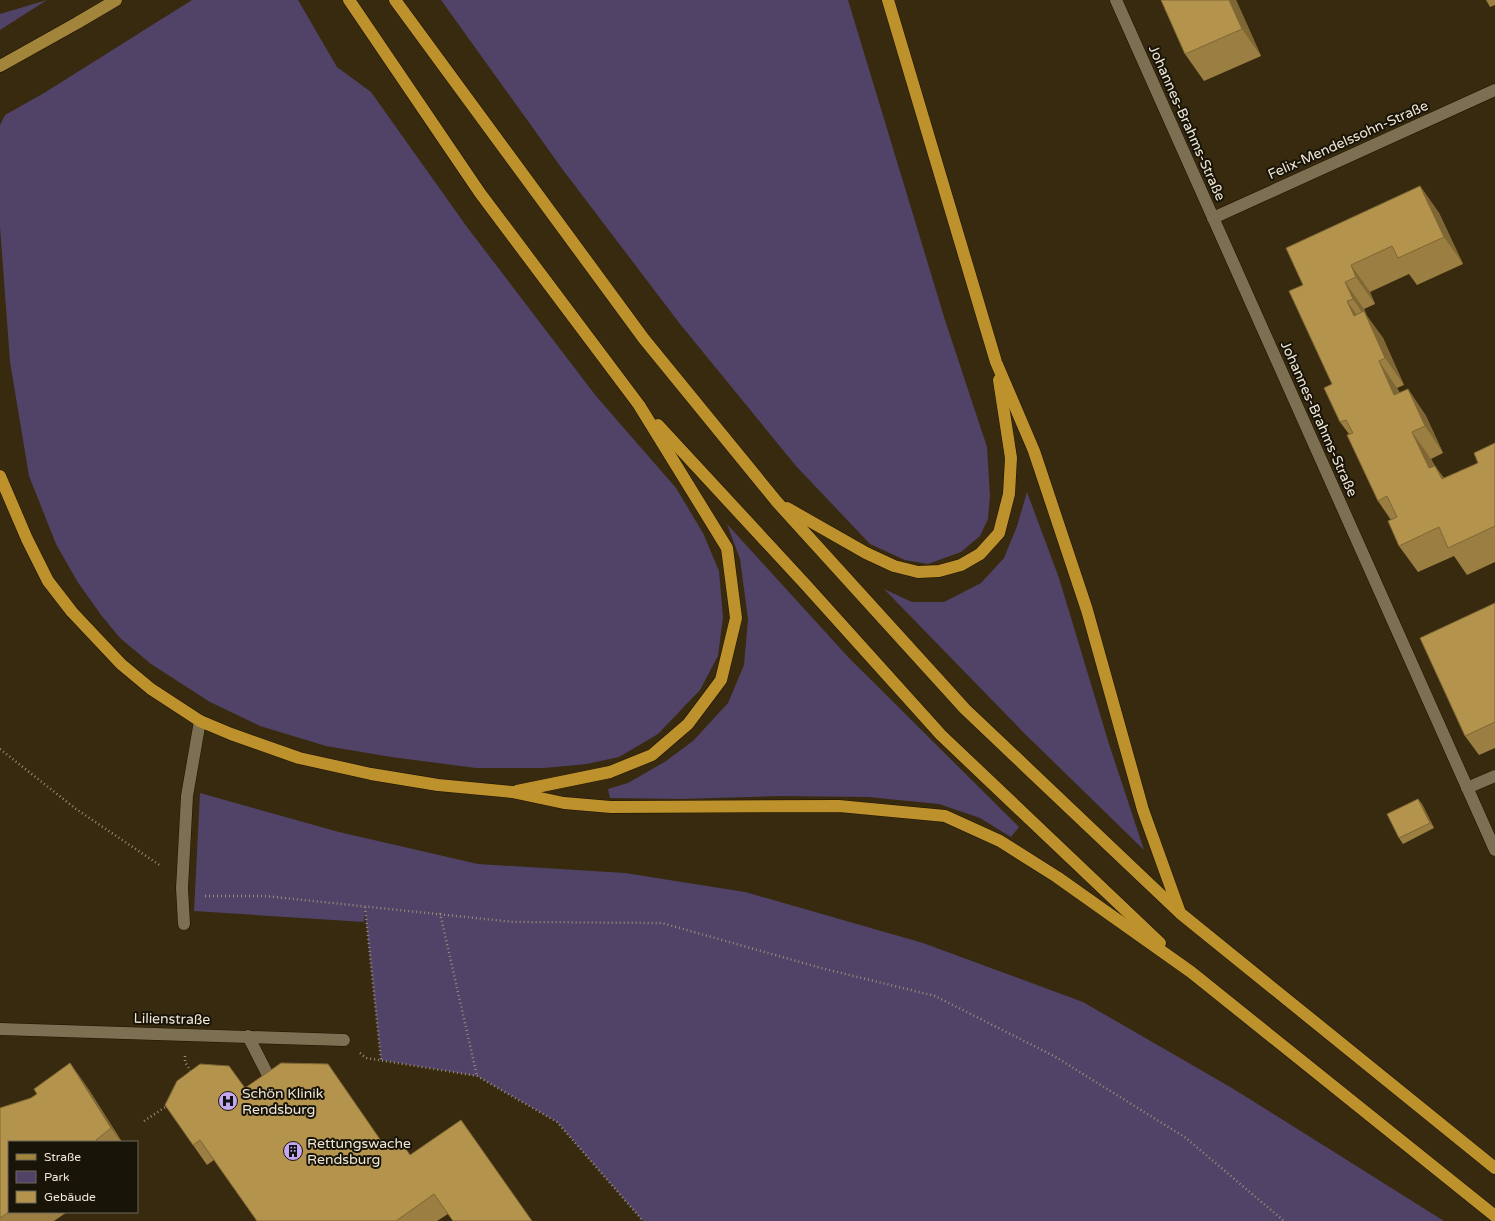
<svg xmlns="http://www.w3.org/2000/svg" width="1495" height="1221" font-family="'Varela Round',sans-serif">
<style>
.green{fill:#514267}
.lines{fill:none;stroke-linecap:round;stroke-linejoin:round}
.minor-casing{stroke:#1e1200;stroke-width:13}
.major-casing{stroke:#1e1200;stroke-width:13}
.highway-casing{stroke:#1e1200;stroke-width:13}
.path{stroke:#998e79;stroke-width:2.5;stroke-dasharray:1 3;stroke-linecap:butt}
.minor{stroke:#7d6f51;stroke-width:12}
.major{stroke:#a3843b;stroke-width:12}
.highway{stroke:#bd922c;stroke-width:12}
.wall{fill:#9b7e41}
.shaded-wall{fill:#7e6735}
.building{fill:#b4934c;stroke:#7e6735}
.labels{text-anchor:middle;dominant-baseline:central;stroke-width:4;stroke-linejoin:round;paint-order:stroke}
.street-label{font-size:14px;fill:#efe6d6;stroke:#191408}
.poi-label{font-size:14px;fill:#efe6d6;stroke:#191408;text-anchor:start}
</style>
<rect width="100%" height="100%" fill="#372a0e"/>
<g class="green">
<path d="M47 0 0 30V14Z"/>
<path d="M192 0H298L337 67 371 92 467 227 596 396 676 488 703 533 719 571 723 617 718 656 700 690 658 734 619 757 587 764 544 768H476L391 757 326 746 260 726 210 702 151 664 120 638 101 615 77 581 56 544 29 476 10 362 0 227V125L5 115 44 93Z"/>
<path d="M441 0H848L945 320 987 447 990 496 988 519 980 536 961 552 928 564 905 560 870 544 796 466 680 324 563 170Z"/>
<path d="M1027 492 1059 578 1109 744 1144 850 1024 733 884 589 912 602H944L981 583 1004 558 1017 526Z"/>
<path d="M727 524 849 658 1019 827 1011 837 980 818 939 804 868 797 780 796 682 799 610 798 608 789 628 783 666 761 693 741 728 703 744 665 748 619 740 559Z"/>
<path d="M200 793 339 832 478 864 625 873 745 892 923 943 1083 1002 1232 1088 1444 1221H643L557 1122 477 1076 381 1060 365 911 364 922 194 911Z"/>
</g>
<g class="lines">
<g class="minor-casing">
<g id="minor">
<path d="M1116 0 1495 850"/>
<path d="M1213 218 1495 90"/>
<path d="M1467 788 1495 776"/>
<path d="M184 924 182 888 187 796 200 721"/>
<path d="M0 1029 344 1040"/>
<path d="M248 1036 274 1087"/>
</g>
</g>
<g class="major-casing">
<path id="major" d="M0 66 77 23 116 0"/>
</g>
<g class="highway-casing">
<g id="highway">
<path d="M349 0 480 193 639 405 727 548 736 618 721 680 688 724 652 755 610 772 517 791"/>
<path d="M395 0 644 339 777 502 965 709 1180 913 1495 1168"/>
<path d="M888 0 996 362 1034 451 1087 610 1143 810 1179 910"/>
<path d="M658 425 805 584 941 735 1160 943"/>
<path d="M0 476 27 539 48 581 72 612 121 664 151 689 200 721 231 734 299 758 371 774 438 785 512 792 564 803 611 807 839 806 945 816 1000 841 1057 877 1191 972 1495 1216"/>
<path d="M787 508 866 553 894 566 918 572 939 571 961 565 980 554 999 533 1009 494 1011 458 999 380"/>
</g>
</g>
<g class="path">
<path d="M0 749 76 809 161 866"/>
<path d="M205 896H265L513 922 662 923 821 968 935 996 1054 1056 1186 1138 1284 1221"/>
<path d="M365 907 381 1060"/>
<path d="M440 913 477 1076"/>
<path d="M360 1053 366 1058 477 1076 557 1122 643 1221"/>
<path d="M185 1056V1062L192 1073"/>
<path d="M144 1121 167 1106"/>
</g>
<use href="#minor" class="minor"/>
<use href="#major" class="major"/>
<use href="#highway" class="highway"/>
</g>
<g class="wall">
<path d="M1161 0H1236L1261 56 1204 81 1185 54Z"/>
<path d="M1486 0H1495V5L1490 7Z"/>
<path d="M1420 186 1439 213 1463 264 1417 285 1409 274 1370 292 1375 304 1364 309 1367 316 1383 338 1404 385 1397 388 1400 393 1408 389 1426 416 1443 453 1431 459 1435 466 1444 478 1478 463 1495 443V562L1467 575 1454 556 1418 572 1399 546 1391 520 1378 501 1349 434 1340 422 1332 384 1303 285Z"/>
<path d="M1495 603V748L1479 755 1465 736Z"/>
<path d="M1418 799 1422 804 1434 828 1403 844 1399 838Z"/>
<path d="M70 1063 89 1090 122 1142H9V1212H67L54 1221H0V1108L31 1098 37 1094Z"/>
<path d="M245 1088 386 1148 399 1139 448 1214 437 1221H257L214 1160 207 1165 165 1105Z"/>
</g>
<g class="shaded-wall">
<path d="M1229 0H1236L1261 56 1242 29Z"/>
<path d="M1420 186 1439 213 1463 264 1444 237Z"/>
<path d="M1351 265 1370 292 1375 304 1356 277Z"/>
<path d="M1345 282 1364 309 1367 316 1383 338 1404 385 1385 358 1368 321 1353 299Z"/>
<path d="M1347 301 1366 328 1354 316Z"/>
<path d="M1379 361 1397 388 1413 422 1394 395Z"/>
<path d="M1408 389 1426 416 1443 453 1425 426Z"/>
<path d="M1412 432 1431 459 1448 495 1429 468Z"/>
<path d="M1435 466 1454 493 1442 479Z"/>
<path d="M1418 799 1422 804 1434 828 1430 823Z"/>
<path d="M70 1063 89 1090 122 1142H121L111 1128Z"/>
</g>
<g class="building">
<path d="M1161 0H1229L1242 29 1185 54Z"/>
<path d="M1420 186 1444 237 1398 258 1392 246 1351 265 1356 277 1345 282 1353 299 1347 301 1354 316 1364 311 1385 358 1379 361 1394 395 1408 389 1425 426 1412 432 1429 468 1435 466 1442 479 1478 463 1474 453 1495 443V526L1448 548 1439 527 1399 546 1388 521 1397 517 1387 496 1378 501 1347 435 1353 433 1346 420 1340 422 1324 388 1332 384 1289 291 1303 285 1286 248Z"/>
<path d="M1495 603V722L1465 736 1420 638Z"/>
<path d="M1418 799 1430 823 1399 838 1387 814Z"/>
<path d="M70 1063 111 1128 96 1140 98 1142H9V1212L0 1218V1108L31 1098 37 1094 34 1089Z"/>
<path d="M281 1063 328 1064 386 1148 399 1139 410 1155 461 1120 532 1221H453L434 1194 396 1221H257L200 1140 193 1145 165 1105 177 1081 200 1064 229 1066 245 1088Z"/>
</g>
<defs>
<g id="hospital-disc" transform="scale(1)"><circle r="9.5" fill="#c4a7f1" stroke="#191408"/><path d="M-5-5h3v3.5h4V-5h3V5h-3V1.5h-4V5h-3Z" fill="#111"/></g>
<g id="building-disc" transform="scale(1)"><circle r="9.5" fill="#c4a7f1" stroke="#191408"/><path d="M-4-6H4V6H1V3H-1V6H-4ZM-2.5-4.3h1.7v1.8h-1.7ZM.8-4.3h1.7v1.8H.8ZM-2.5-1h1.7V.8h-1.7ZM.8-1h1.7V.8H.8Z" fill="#111"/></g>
</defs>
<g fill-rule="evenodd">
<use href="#hospital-disc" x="228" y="1101"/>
<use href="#building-disc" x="293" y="1151"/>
</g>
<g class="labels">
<g class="street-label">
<text transform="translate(1187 123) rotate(66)">Johannes-Brahms-Straße</text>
<text transform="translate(1348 140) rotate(-24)">Felix-Mendelssohn-Straße</text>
<text transform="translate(1319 419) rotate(66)">Johannes-Brahms-Straße</text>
<text transform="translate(172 1019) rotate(1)">Lilienstraße</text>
</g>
<g class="poi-label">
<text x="242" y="1093">Schön Klinik<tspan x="242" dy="16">Rendsburg</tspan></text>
<text x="307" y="1143">Rettungswache<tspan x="307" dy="16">Rendsburg</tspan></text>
</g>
</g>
<rect x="8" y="1141" width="130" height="72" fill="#191408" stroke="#6f685a"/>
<rect x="16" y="1154" width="20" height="6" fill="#a3843b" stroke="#6f685a"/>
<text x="44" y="1161" font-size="12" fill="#efe6d6">Straße</text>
<rect x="16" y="1171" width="20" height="12" fill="#514267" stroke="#6f685a"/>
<text x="44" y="1181" font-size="12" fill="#efe6d6">Park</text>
<rect x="16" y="1191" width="20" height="12" fill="#b4934c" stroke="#6f685a"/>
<text x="44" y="1201" font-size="12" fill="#efe6d6">Gebäude</text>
</svg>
